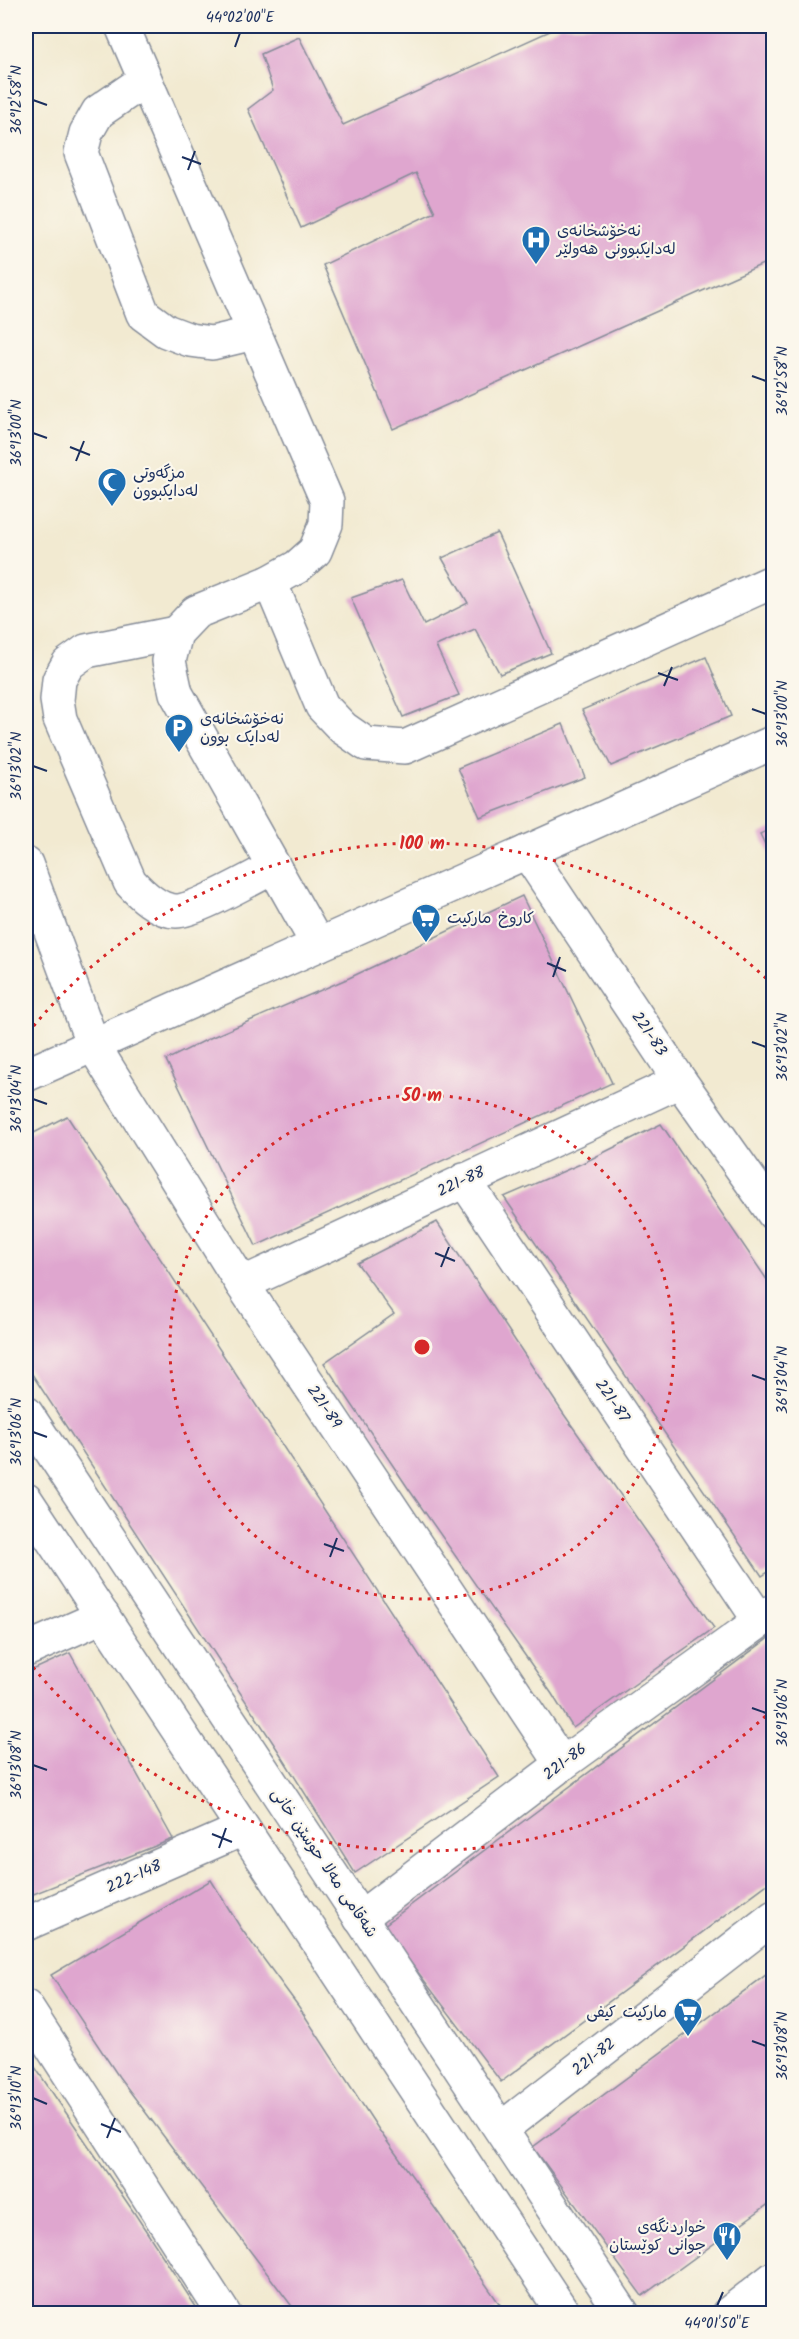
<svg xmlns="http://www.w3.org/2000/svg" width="799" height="2339" font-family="Kalam,'Playpen Sans Arabic',sans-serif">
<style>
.building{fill:#dfa6cf}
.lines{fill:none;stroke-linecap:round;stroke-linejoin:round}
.minor-casing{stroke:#868c98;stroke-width:36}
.minor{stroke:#fff;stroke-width:33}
.ticks{fill:none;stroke:#1b2f5e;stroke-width:2}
.ring{fill:none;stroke:#d62828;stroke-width:3;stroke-dasharray:3 6}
.labels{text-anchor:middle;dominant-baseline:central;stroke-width:4.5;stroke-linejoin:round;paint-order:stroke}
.poi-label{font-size:16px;fill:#1b2f5e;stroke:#fbf7ec;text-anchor:start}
.street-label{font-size:16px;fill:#1b2f5e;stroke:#fbf7ec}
.centre{fill:#d62828;stroke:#fbf7ec;stroke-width:3}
.ring-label{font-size:18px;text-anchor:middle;font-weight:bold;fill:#d62828;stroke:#fbf7ec;stroke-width:4.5;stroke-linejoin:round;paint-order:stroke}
.neatline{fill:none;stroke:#1b2f5e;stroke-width:2}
.ticks-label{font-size:15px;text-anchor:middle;fill:#1b2f5e}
</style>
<rect width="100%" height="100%" fill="#fbf7ec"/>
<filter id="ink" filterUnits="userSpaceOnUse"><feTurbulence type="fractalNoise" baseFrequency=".0167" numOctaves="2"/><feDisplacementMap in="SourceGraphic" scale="12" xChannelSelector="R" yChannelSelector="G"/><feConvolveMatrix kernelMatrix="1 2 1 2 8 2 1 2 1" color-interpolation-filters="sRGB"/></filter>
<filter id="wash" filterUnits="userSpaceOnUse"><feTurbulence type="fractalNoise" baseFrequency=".008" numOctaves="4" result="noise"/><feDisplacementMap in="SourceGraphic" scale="24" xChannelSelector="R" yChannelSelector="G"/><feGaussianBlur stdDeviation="1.35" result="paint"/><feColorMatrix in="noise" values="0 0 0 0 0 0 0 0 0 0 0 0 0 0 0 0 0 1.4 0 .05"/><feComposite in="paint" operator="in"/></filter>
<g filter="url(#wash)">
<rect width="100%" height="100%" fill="#f2ead1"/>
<g id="blocks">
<g class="building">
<path d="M561 26H774V259L393 429 323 265 435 212 416 173 301 228 248 109 273 90 261 54 299 37 343 125Z"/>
<path d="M497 533 551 653 500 674 475 629 436 646 459 695 403 717 351 598 402 580 424 625 468 603 442 558Z"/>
<path d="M706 657 731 716 611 766 582 710Z"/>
<path d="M563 724 585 777 480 817 458 768Z"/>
<path d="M774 828V863L760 834Z"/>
<path d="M522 896 612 1083 256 1246 166 1060 210 1038 349 978Z"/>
<path d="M67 1116 499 1777 355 1873 279 1752 26 1365V1137Z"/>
<path d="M661 1124 774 1290V1568L762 1576 504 1197 585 1162Z"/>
<path d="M437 1222 563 1413 714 1628 573 1728 552 1694 410 1491 324 1363 394 1314 357 1263Z"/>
<path d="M774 1634V1879L501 2082 383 1926Z"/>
<path d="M70 1653 173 1839 26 1897V1673Z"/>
<path d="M211 1880 240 1927 299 2007 381 2133 442 2218 475 2269 501 2306 490 2313H297L119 2077 51 1975Z"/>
<path d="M774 1969V2200L642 2296 533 2147Z"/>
<path d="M26 2054 135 2214 200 2313H26Z"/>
</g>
</g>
</g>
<g filter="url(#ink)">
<use href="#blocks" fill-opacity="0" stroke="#868c98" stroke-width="1.5"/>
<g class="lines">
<g class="minor-casing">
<g id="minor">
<path d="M122 26 327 501 326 524 315 551 297 567 270 582 196 612 176 633 169 661 176 693 318 945"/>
<path d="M145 80 98 112 86 133 81 153 143 314 166 331 190 340 212 343 254 333"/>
<path d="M270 582 322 706 343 728 366 744 405 747 774 581"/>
<path d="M176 633 86 651 68 664 59 680 57 700 60 719 130 882C141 894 158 911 176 911 195 911 254 877 274 867"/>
<path d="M527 852 680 1081 774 1214"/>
<path d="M26 864 93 1045 242 1284 562 1764"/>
<path d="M26 1075 774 742"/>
<path d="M464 1180 760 1621"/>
<path d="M242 1284 680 1081"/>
<path d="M26 1413 623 2314"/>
<path d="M26 1500 564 2314"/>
<path d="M26 1650 103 1616"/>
<path d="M360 1918 562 1764 774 1611"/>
<path d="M26 1924 243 1829"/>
<path d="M26 2007 224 2314"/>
<path d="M501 2129 774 1917"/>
<path d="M728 2314 774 2278"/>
</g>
</g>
<use href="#minor" class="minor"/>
</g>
</g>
<path class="ticks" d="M235 47 240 33M33 100 47 105M182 157 201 164M188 170 195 151M752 376 766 381M33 433 47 438M70 447 90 455M76 461 84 441M658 673 678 680M664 686 672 667M752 709 766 714M33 766 47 771M547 963 566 971M553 977 560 957M752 1042 766 1047M33 1099 47 1104M435 1253 455 1261M441 1267 449 1247M752 1375 766 1380M33 1432 47 1437M324 1544 344 1551M330 1557 337 1538M752 1708 766 1713M33 1765 47 1770M212 1834 232 1842M219 1848 226 1828M752 2041 766 2046M33 2098 47 2104M101 2124 121 2132M107 2138 115 2118M717 2306 723 2292"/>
<g class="ring">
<circle cx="422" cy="1347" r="252"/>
<path d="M772 1710A504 504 0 0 1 28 1661M28 1033A504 504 0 0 1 772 984"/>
</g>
<defs>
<g id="hospital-pin" transform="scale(1.5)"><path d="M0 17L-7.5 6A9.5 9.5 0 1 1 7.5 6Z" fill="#1f6fb2" stroke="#fbf7ec"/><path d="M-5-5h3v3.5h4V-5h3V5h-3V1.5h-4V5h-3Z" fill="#fff"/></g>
<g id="mosque-pin" transform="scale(1.5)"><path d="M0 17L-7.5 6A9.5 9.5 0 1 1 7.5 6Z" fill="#1f6fb2" stroke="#fbf7ec"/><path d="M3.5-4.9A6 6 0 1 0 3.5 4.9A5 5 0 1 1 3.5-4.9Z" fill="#fff"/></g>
<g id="parking-pin" transform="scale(1.5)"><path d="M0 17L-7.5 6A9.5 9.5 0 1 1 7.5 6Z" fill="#1f6fb2" stroke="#fbf7ec"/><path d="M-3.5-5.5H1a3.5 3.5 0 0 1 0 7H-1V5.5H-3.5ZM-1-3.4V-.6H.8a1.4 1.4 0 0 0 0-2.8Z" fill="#fff"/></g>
<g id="supermarket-pin" transform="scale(1.5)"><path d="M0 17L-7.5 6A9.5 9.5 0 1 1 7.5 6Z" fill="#1f6fb2" stroke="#fbf7ec"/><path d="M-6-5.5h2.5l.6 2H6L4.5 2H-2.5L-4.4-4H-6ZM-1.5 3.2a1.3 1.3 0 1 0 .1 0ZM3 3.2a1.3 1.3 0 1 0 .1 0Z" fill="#fff"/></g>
<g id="restaurant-pin" transform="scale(1.5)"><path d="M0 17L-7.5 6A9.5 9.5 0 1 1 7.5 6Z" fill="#1f6fb2" stroke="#fbf7ec"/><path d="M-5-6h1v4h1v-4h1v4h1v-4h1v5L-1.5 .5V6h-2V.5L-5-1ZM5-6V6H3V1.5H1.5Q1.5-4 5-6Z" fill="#fff"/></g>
</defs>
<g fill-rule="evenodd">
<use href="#hospital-pin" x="536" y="240"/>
<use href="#mosque-pin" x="112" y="482"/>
<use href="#parking-pin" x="179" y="728"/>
<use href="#supermarket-pin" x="426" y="918"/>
<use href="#supermarket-pin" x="688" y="2012"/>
<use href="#restaurant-pin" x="727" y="2236"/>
</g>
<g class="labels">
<g class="poi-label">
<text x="557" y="231">نەخۆشخانەی<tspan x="557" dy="18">لەدایکبوونی هەولێر</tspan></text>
<text x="133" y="473">مزگەوتی<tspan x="133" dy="18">لەدایکبوون</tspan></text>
<text x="200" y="719">نەخۆشخانەی<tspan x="200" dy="18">لەدایک بوون</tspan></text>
<text x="447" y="918">كاروخ ماركیت</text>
<text x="667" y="2012" text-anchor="end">ماركیت كیفی</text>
<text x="706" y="2227" text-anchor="end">خواردنگەی<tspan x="706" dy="18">جوانی کوێستان</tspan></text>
</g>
<g class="street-label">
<text transform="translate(649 1034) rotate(56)">221-83</text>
<text transform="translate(461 1182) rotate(-25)">221-88</text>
<text transform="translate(612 1401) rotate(56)">221-87</text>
<text transform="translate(324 1407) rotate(56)">221-89</text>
<text transform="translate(565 1762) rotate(-37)">221-86</text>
<text transform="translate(324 1863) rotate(56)">شەقامی مەلا حوسێن خانی</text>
<text transform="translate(134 1877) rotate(-24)">222-148</text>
<text transform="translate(594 2057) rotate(-38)">221-82</text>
</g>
</g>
<circle cx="422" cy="1347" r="9" class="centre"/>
<g class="ring-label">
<text x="422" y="849">100 m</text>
<text x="422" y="1101">50 m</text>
</g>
<rect width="799" height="2339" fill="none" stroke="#fbf7ec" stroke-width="66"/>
<rect x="33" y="33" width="733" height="2273" class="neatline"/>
<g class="ticks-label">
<text x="240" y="22">44°02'00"E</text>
<text transform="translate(16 100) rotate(-90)" y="5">36°12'58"N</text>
<text transform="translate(782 381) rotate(-90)" y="5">36°12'58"N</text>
<text transform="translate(16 433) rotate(-90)" y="5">36°13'00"N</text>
<text transform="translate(782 714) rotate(-90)" y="5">36°13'00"N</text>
<text transform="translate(16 766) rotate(-90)" y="5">36°13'02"N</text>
<text transform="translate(782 1047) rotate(-90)" y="5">36°13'02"N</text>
<text transform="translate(16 1099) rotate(-90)" y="5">36°13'04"N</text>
<text transform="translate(782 1380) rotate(-90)" y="5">36°13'04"N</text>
<text transform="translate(16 1432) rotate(-90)" y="5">36°13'06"N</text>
<text transform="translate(782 1713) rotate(-90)" y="5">36°13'06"N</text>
<text transform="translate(16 1765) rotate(-90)" y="5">36°13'08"N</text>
<text transform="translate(782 2046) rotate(-90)" y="5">36°13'08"N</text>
<text transform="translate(16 2098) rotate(-90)" y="5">36°13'10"N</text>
<text x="717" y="2328">44°01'50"E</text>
</g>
</svg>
